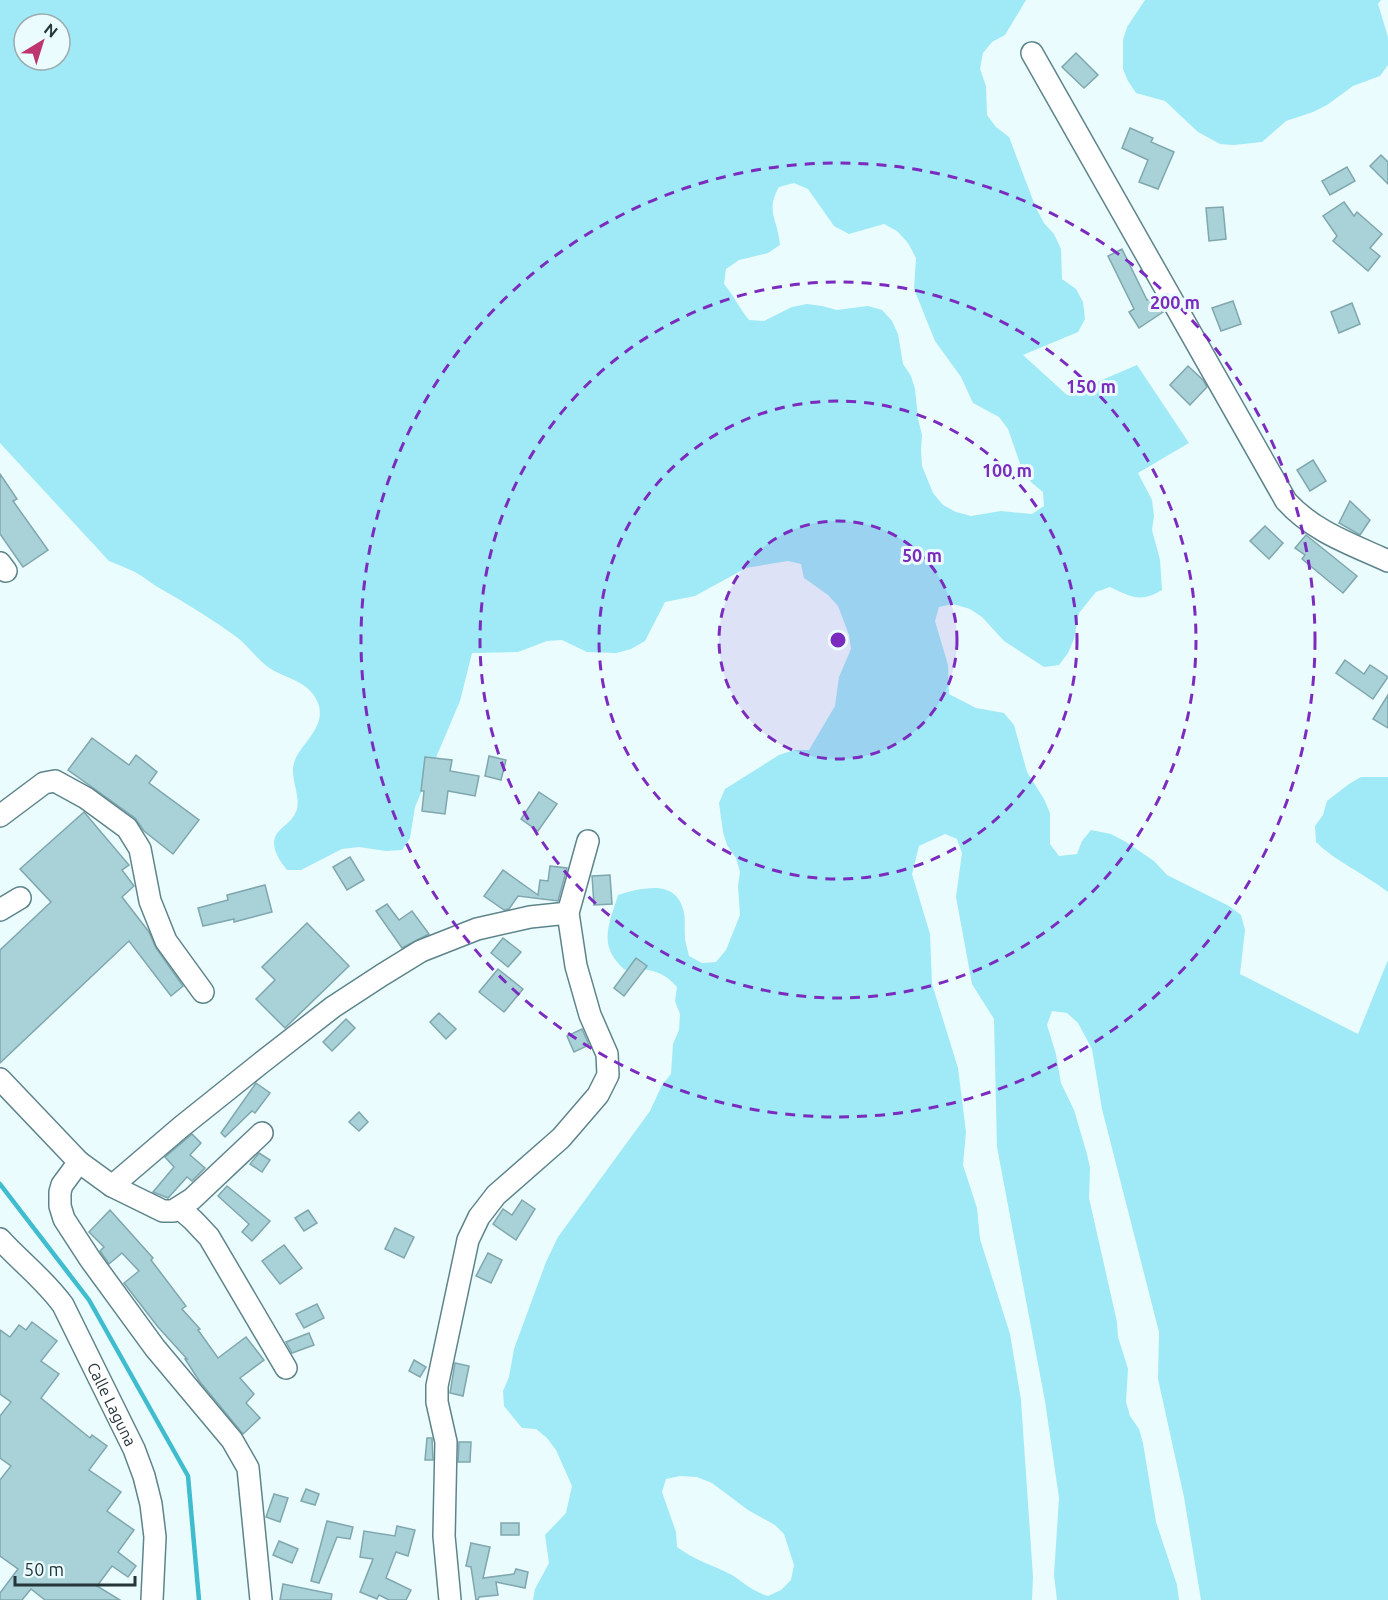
<svg xmlns="http://www.w3.org/2000/svg" width="1388" height="1600" font-family="Ubuntu,sans-serif">
<style>
.green{fill:#9feaf6;fill-rule:evenodd}
.lines{fill:none;stroke-linecap:round;stroke-linejoin:round}
.stream{stroke:#3fbcce;stroke-width:4.5}
.building{fill:#a8d1d8;stroke:#7fa7ad;stroke-width:1.5}
.minor-casing{stroke:#5e848b;stroke-width:24}
.minor{stroke:#fff;stroke-width:21}
.ring{fill:none;stroke:#7b2cbf;stroke-width:3;stroke-dasharray:10 8}
.labels{text-anchor:middle;dominant-baseline:central;stroke-width:6;stroke-linejoin:round;paint-order:stroke}
.street-label{font-size:16px;fill:#253538;stroke:#ebfcfe}
.centre{fill:#7b2cbf;stroke:#ebfcfe;stroke-width:3}
.ring-label{font-size:18px;text-anchor:middle;font-weight:bold;fill:#7b2cbf;stroke:#ebfcfe;stroke-width:6;stroke-linejoin:round;paint-order:stroke}
</style>
<rect width="100%" height="100%" fill="#ebfcfe"/>
<g class="green">
<path d="M0 0H1026L1005 35 992 42 983 53 980 69 986 86 987 115 996 127 1009 137 1036 208 1044 223 1054 234 1061 249 1062 279 1076 289 1083 302 1085 319 1078 332 1023 355 1067 395 1137 365 1189 443 1138 473 1152 500 1154 516 1152 530 1160 560 1162 590C1140 603 1132 597 1110 587L1096 592 1079 613 1074 639 1068 653 1059 665 1044 667 1004 641 982 617 970 609 953 604 939 607 935 621 948 665 949 694 976 708 1004 713 1014 725 1027 772 1044 799 1050 813V844L1059 856 1077 854 1082 841 1091 830 1111 834 1126 842 1154 861 1167 875 1229 906 1241 915 1245 930 1240 974 1358 1034 1388 960V1600H1201L1184 1497 1158 1379 1159 1332 1102 1109 1092 1049 1078 1023 1067 1013 1052 1011 1047 1025 1056 1054 1061 1083 1074 1110 1087 1154 1090 1168 1089 1198 1117 1322 1118 1337 1128 1369 1126 1402 1130 1416 1139 1429 1143 1443 1156 1522 1177 1585 1179 1600H1057L1054 1575 1059 1498 1045 1401 997 1147 994 1019 972 984 956 897 962 853 957 839 945 834 919 846 912 874 930 934 932 984 958 1068 966 1132 963 1165 977 1208 980 1239 1010 1334 1021 1400 1033 1577 1032 1600H533L535 1589 549 1563 545 1535 566 1513 572 1486 556 1450 547 1438 536 1429 522 1428 504 1406 503 1391 509 1377 514 1349 546 1262 558 1237 650 1111 662 1085 671 1074 673 1044 679 1030 680 1014 675 1001 677 987C662 970 647 968 625 970 597 946 609 925 618 895 641 888 675 879 683 909 686 917 684 928 685 937 685 943 688 950 689 956L702 963 716 962 726 950 740 915 738 886 740 872 736 858 727 845 723 832 719 803 725 789 779 755 794 750H809L835 706 839 677 851 649 849 635 838 606 828 595 804 578 801 564 788 561 746 568 695 596 665 602 645 641 631 649 616 653 587 652 562 640 547 641 518 652 472 653 460 701 415 807 410 838 402 850 386 851 359 847 342 849 301 870H287C278 859 267 842 280 830 287 823 294 819 297 809 300 795 292 782 293 768 295 746 328 730 318 703 309 681 289 680 271 669 258 661 250 648 238 638 213 620 188 604 161 589 152 584 144 577 135 572 127 568 118 565 109 561L0 443ZM24 24H60V60H24ZM794 183 808 189 834 226 849 234 884 224 897 231 908 243 916 258 914 289 935 341 961 377 973 403 999 417 1008 429 1023 472 1032 483 1043 492 1044 506 1032 514 1001 511 971 516 956 512 943 505 933 493 922 466 921 450 922 435 918 419 915 389 911 376 903 364 898 334 892 321 882 310 868 306 837 310 822 306 807 304 792 307 764 321 749 320C740 309 734 296 724 284L726 269 739 260 768 253 780 245C778 220 765 211 779 187ZM680 1476 697 1477 712 1483 748 1510 775 1525 784 1534 794 1565 791 1580 781 1590 768 1596C754 1592 744 1583 732 1575 713 1565 694 1560 677 1547L676 1532 662 1492 666 1479Z"/>
<path d="M1145 0H1381L1378 4 1388 37V65L1380 76 1353 86 1327 105 1313 112 1286 121 1262 142 1234 145 1220 144 1198 132 1165 101 1136 93 1128 81 1123 69V40L1127 27Z"/>
<path d="M1361 777H1388V892C1365 874 1336 862 1316 842L1315 826 1323 815 1327 801 1349 784Z"/>
</g>
<g class="lines">
<path class="stream" d="M0 1184 89 1300 188 1476 199 1600"/>
</g>
<g class="building">
<path d="M1076 53 1098 75 1084 88 1062 67Z"/>
<path d="M1130 128 1153 138 1151 142 1174 152 1158 189 1139 182 1148 160 1122 148Z"/>
<path d="M1381 155 1388 162V184L1370 166Z"/>
<path d="M1347 167 1355 181 1330 195 1322 181Z"/>
<path d="M1344 202 1354 216 1357 212 1382 234 1370 248 1380 256 1368 271 1333 241 1337 236 1323 216Z"/>
<path d="M1223 207 1226 239 1209 241 1206 208Z"/>
<path d="M1122 249 1147 300 1153 297 1163 312 1139 328 1129 312 1134 309 1108 256Z"/>
<path d="M1233 301 1241 324 1221 331 1212 308Z"/>
<path d="M1352 303 1360 324 1339 333 1331 312Z"/>
<path d="M1188 366 1203 380 1207 387 1190 405 1170 385Z"/>
<path d="M1313 460 1326 481 1310 491 1297 470Z"/>
<path d="M0 474 17 499 13 501 48 550 23 567 0 534Z"/>
<path d="M1350 501 1370 520 1360 535 1339 523Z"/>
<path d="M1265 526 1283 543 1269 559 1250 541Z"/>
<path d="M1306 535 1357 576 1343 593 1302 559 1305 555 1295 548Z"/>
<path d="M1345 660 1364 674 1370 665 1388 677 1373 699 1336 673Z"/>
<path d="M1388 695V728L1373 719Z"/>
<path d="M92 738 129 765 136 755 157 772 149 783 199 820 173 854 144 831 135 818 68 770Z"/>
<path d="M489 756 506 760 501 780 485 776Z"/>
<path d="M425 757 452 760 450 771 479 776 475 796 448 791 445 814 422 811 424 791H421Z"/>
<path d="M539 792 557 804 538 831 521 819Z"/>
<path d="M84 812 129 865 122 870 134 886 122 897 149 932 156 948 183 986 171 996 129 941 0 1063V950L51 902 20 869Z"/>
<path d="M350 857 364 880 347 890 333 867Z"/>
<path d="M550 866 567 868 558 901 518 896 509 909 504 910 484 896 503 870 538 895 540 880 548 881Z"/>
<path d="M610 875 612 904 594 905 592 876Z"/>
<path d="M265 885 272 912 234 922V919L203 926 198 908 228 900 227 895Z"/>
<path d="M387 904 399 920 412 911 429 934 402 948 376 911Z"/>
<path d="M307 923 349 966 285 1028 256 999 275 980 262 967Z"/>
<path d="M503 938 521 952 508 967 491 953Z"/>
<path d="M636 958 647 966 624 996 614 988Z"/>
<path d="M498 969 523 989 504 1012 479 992Z"/>
<path d="M439 1013 456 1029 446 1039 430 1022Z"/>
<path d="M346 1019 355 1028 332 1051 323 1042Z"/>
<path d="M582 1029 589 1045 574 1052 567 1036Z"/>
<path d="M256 1083 270 1093 255 1113 252 1111 225 1137 221 1133Z"/>
<path d="M359 1112 368 1122 359 1131 349 1122Z"/>
<path d="M192 1134 201 1143 190 1155 205 1168 192 1181 187 1177 168 1198 153 1192 174 1167 165 1157Z"/>
<path d="M259 1153 270 1160 262 1172 250 1164Z"/>
<path d="M227 1186 270 1221 252 1241 242 1232 249 1224 218 1196Z"/>
<path d="M522 1200 535 1209 516 1240 493 1224 503 1209 512 1215Z"/>
<path d="M110 1210 153 1258 151 1260 186 1306 182 1309 200 1329 198 1330 218 1358 246 1337 264 1360 240 1378 254 1394 246 1403 260 1418 243 1434 200 1382 185 1359H187L158 1327 124 1283 139 1271 122 1253 109 1264 100 1251 104 1247 89 1232Z"/>
<path d="M308 1210 317 1223 304 1231 295 1218Z"/>
<path d="M395 1228 414 1237 404 1258 385 1249Z"/>
<path d="M284 1245 302 1268 280 1284 262 1261Z"/>
<path d="M488 1253 502 1260 491 1283 476 1276Z"/>
<path d="M317 1304 324 1318 304 1328 296 1314Z"/>
<path d="M32 1322 57 1341 41 1361 59 1374 41 1398 90 1438 92 1435 107 1446 89 1470 121 1492 107 1511 134 1530 118 1552 136 1566 128 1577 112 1566 97 1586 120 1600H45L31 1589 22 1600H0V1593L18 1569 0 1556V1480L11 1466 0 1458V1416L11 1402 0 1394V1330L10 1337 19 1325 26 1330Z"/>
<path d="M309 1333 314 1345 292 1353 286 1342Z"/>
<path d="M414 1360 426 1367 420 1377 409 1371Z"/>
<path d="M455 1363 469 1366 463 1396 450 1393Z"/>
<path d="M427 1438H432L433 1460H425Z"/>
<path d="M459 1442H471L470 1462H458Z"/>
<path d="M306 1489 319 1494 315 1505 301 1501Z"/>
<path d="M274 1494 288 1498 280 1522 266 1517Z"/>
<path d="M327 1521 353 1527 350 1539 337 1537 319 1583 311 1581Z"/>
<rect x="501" y="1523" width="18" height="12"/>
<path d="M397 1526 415 1530 408 1556 396 1552 386 1578 411 1590 406 1600H389L379 1595 377 1599 360 1592 373 1559 360 1557 364 1531 395 1536Z"/>
<path d="M279 1541 298 1549 292 1563 273 1555Z"/>
<path d="M471 1543 490 1547 483 1578 514 1574 516 1569 528 1572 525 1588 496 1582 498 1595 479 1597 478 1600H476L471 1567 466 1566Z"/>
<path d="M283 1584 332 1594 331 1600H280Z"/>
</g>
<g class="lines">
<g class="minor-casing">
<g id="minor">
<path d="M1032 53 1286 501C1314 532 1351 544 1388 561"/>
<path d="M0 563 6 571"/>
<path d="M0 816 44 783 55 781 86 798 127 828 140 849 150 901 166 941 203 992"/>
<path d="M0 910 20 898"/>
<path d="M0 1079 79 1162 112 1186 163 1211H173L192 1199 262 1133"/>
<path d="M79 1162 62 1185 60 1192V1206L64 1219 90 1259 155 1348 232 1440 248 1468 261 1600"/>
<path d="M112 1186 181 1127 261 1063 333 1007 382 975 421 951 477 929 530 917 568 913"/>
<path d="M179 1208 193 1220 209 1237 286 1368"/>
<path id="s1" d="M0 1239C21 1262 45 1280 63 1305L134 1449 144 1476 151 1504 155 1537 152 1600"/>
<path d="M450 1600 444 1536 446 1442 437 1402V1386L468 1240 479 1217 496 1195 561 1138 598 1095 608 1075 607 1054 590 1015 576 966 568 913 588 841"/>
</g>
</g>
<use href="#minor" class="minor"/>
</g>
<circle cx="838" cy="640" r="119" fill="#7b2cbf" fill-opacity=".12"/>
<g class="ring">
<circle cx="838" cy="640" r="119"/>
<circle cx="838" cy="640" r="239"/>
<circle cx="838" cy="640" r="358"/>
<circle cx="838" cy="640" r="477"/>
</g>
<g class="labels">
<g class="street-label">
<text stroke="none"><textPath href="#s1" startOffset="202">Calle Laguna</textPath></text>
</g>
</g>
<circle cx="838" cy="640" r="9" class="centre"/>
<g class="ring-label">
<text x="1175" y="309">200 m</text>
<text x="1091" y="393">150 m</text>
<text x="1007" y="477">100 m</text>
<text x="922" y="562">50 m</text>
</g>
<g transform="translate(42 42) rotate(38)"><circle r="28" fill="#ebfcfe" stroke="#9cacaf" stroke-width="1.5"/>
<path d="M0-4.5L10 22L0 15L-10 22Z" fill="#be3570"/>
<text y="-9" font-size="16" font-weight="bold" text-anchor="middle" fill="#253538">N</text>
</g>
<path d="M15 1576v9h120v-9" fill="none" stroke="#253538" stroke-width="3"/>
<text x="24" y="1576" font-size="18" fill="#253538" stroke="#ebfcfe" stroke-width="4.5" paint-order="stroke">50 m</text>
</svg>
